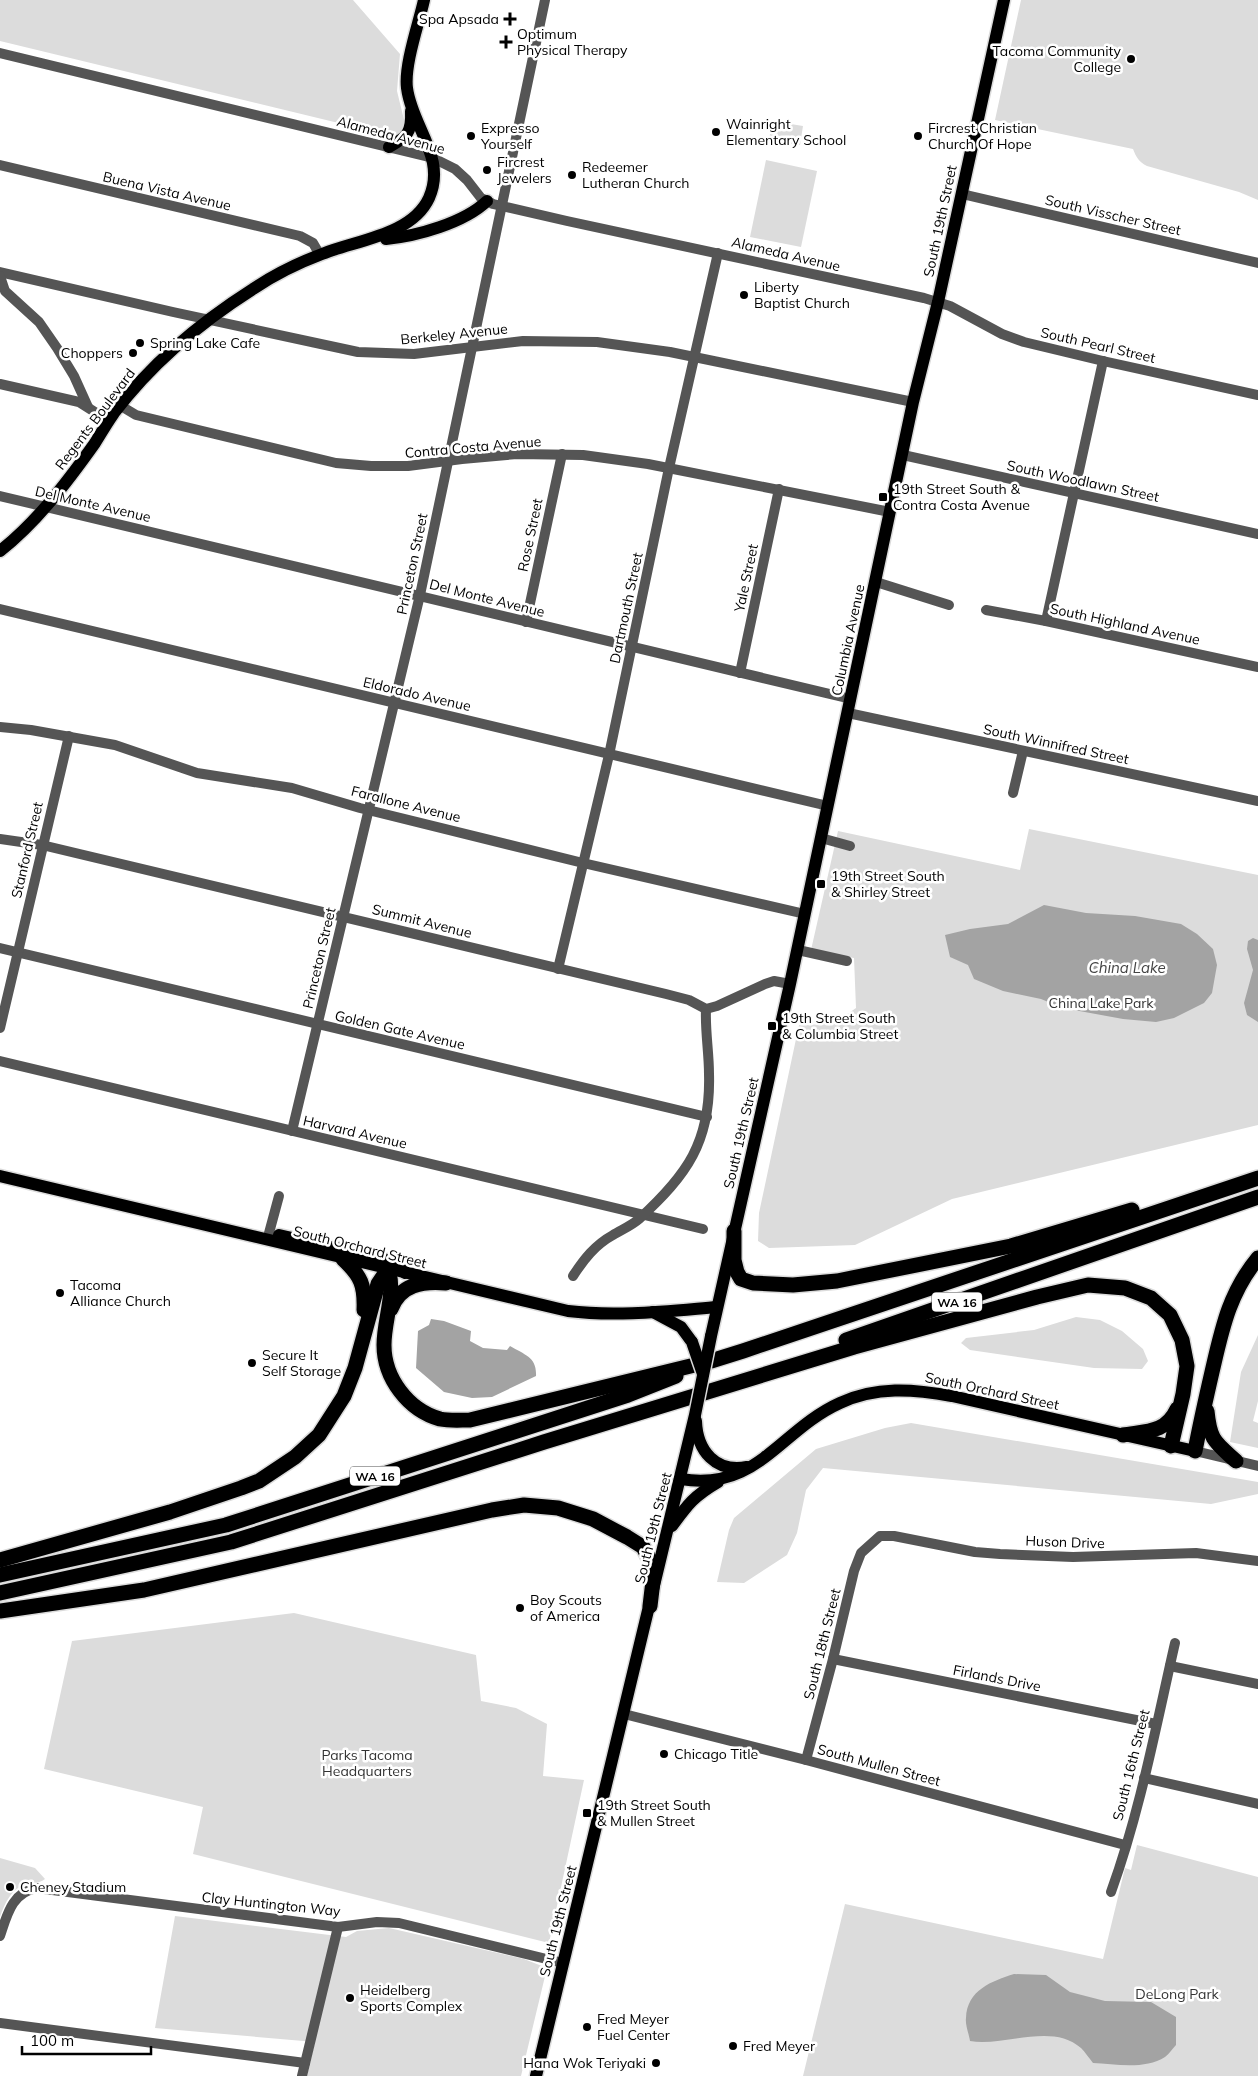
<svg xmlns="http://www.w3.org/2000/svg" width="1258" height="2076" font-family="Mulish,sans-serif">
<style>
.green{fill:#dcdcdc}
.water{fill:#a3a3a3}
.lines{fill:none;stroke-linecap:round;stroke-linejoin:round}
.major-casing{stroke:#dbdbdb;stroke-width:15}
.highway-casing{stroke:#dbdbdb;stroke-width:18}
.minor{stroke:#555;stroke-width:10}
.major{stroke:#000;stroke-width:12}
.highway{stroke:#000;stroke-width:15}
.major-bridge-casing{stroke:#dbdbdb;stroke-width:15;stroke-linecap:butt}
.major-bridge{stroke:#000;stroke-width:12}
.poi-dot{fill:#000;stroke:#fff;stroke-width:2}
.labels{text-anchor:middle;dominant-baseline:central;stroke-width:5;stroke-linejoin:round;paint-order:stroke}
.shield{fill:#fff;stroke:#4c4c4c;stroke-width:1}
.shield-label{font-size:12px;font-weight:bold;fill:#000}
.poi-label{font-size:14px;fill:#000;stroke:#fff;text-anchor:start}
.street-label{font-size:14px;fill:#000;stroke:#fff}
.park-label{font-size:14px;fill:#333;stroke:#fff}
.water-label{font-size:15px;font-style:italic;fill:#444;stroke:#fff}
</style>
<rect width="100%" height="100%" fill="#fff"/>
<g class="green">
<path d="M0 0H353L400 54 397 91 405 124V129L397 136H392L0 41Z"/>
<path d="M1021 0H1258V200L1239 192 1147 166C1139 162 1136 157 1133 149L995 120Z"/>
<path d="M772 121 803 126 800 145 769 141Z"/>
<path d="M766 160 817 171 801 247 750 237Z"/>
<path d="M1029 829 1258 875V1125L952 1199 855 1245 769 1248 758 1241 759 1213 799 1025 833 1024 856 1008 854 958 811 950 838 831 1020 870Z"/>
<path d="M1076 1317 1100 1320 1122 1331 1143 1349 1148 1361 1142 1369 1094 1368 970 1350 961 1343 966 1338 1034 1330Z"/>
<path d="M1258 1335V1401L1253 1421 1258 1423V1448L1230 1442 1241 1372Z"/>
<path d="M911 1423 1258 1482V1494L1211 1504 823 1468 806 1490 797 1533 787 1555 744 1583 717 1582 729 1530 734 1518 816 1449 885 1428Z"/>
<path d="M294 1613 476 1655 481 1701 516 1708 547 1724 543 1776 584 1780 549 1943 193 1854 203 1807 44 1769 72 1641Z"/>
<path d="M1137 1845 1258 1877V2076H803L845 1904 1103 1959 1125 1868 1131 1870Z"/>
<path d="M0 1858 35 1868 45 1879C39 1884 34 1882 26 1884 11 1889 5 1903 0 1917Z"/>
<path d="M175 1916 346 1937 357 1931 389 1928 524 1959 547 1968 521 2076H307L315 2042 155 2028Z"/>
</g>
<g class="water">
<path d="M1044 905 1086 913 1135 916 1181 924 1197 934 1213 949 1217 965 1212 993 1204 1003 1174 1018 1156 1022 1123 1019 1063 1008 1041 999 1003 991 974 979 968 965 950 957 945 935 970 929 1008 924Z"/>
<path d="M1253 938 1258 940V1022L1247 1015 1244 1003 1253 970 1247 949 1248 941Z"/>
<path d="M431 1319 444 1321 471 1331 470 1341 483 1348 507 1350 510 1346C525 1355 537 1357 536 1376L492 1397 472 1398 444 1392 416 1368 418 1331 429 1325Z"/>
<path d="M1014 1974 1046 1975 1070 1992 1105 2001 1151 2002 1176 2017V2045C1172 2049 1169 2054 1165 2057 1145 2070 1115 2064 1093 2063 1089 2058 1085 2052 1081 2048 1052 2022 1004 2047 970 2041 969 2034 965 2025 966 2018 967 1990 992 1981 1014 1974Z"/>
</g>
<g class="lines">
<g class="major-casing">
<g id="major">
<path d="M389 147C407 137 412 133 411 111"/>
<path d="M386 239C417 236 464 223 487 201"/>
<path d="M0 551C37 522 68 481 95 443 101 433 107 423 114 413 151 364 201 322 253 289 274 275 298 263 322 254 357 240 412 235 429 198 447 158 412 127 407 88 404 65 419 23 424 0"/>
<path d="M0 1176 568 1311C617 1317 668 1311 717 1307"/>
<path d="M279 1235 397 1262 405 1273"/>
<path d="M653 1312 681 1327 692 1342"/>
<path d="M711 1336 790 984 913 402 938 302 1004 0"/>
<path d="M696 1421C697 1451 716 1473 747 1467"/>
<path d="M681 1479C757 1492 780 1430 840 1403 876 1386 913 1389 952 1396L1195 1451"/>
<path d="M672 1526C688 1504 694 1496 718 1482"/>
<path d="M536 2076 695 1415"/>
</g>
</g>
<g class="highway-casing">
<g id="highway">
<path d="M734 1231V1260L737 1272 741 1279 753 1283 793 1285 837 1281 1011 1246 1132 1210"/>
<path d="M343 1259C361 1276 365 1285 364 1310"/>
<path d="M388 1269C396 1294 384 1319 384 1345 384 1378 408 1410 440 1419 450 1421 460 1420 470 1420L711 1361 743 1351 1258 1178"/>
<path d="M391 1309C400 1284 423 1281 446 1283"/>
<path d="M846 1340 1258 1197"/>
<path d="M1207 1411C1210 1441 1215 1442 1236 1461"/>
<path d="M1123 1435C1146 1431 1166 1433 1177 1409"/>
<path d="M1195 1451C1200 1425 1206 1398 1212 1372 1222 1329 1229 1293 1258 1258"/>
<path d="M0 1560 170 1512 241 1488 259 1481 295 1457 319 1435 344 1396 355 1368 378 1284 388 1269"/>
<path d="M0 1575 226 1525 628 1395 676 1376"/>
<path d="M0 1593 231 1542 544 1442 854 1347 1037 1297 1088 1285 1125 1288 1151 1298 1170 1315 1182 1340 1187 1366 1183 1394 1171 1446"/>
<path d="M0 1611 144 1590 492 1510 524 1505 558 1508 593 1519 627 1537 643 1547 650 1560 653 1581 650 1606"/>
</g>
</g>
<g class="minor">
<path d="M0 53 433 158 455 169 467 180 481 198 493 204 567 221 924 298 950 306 1002 334 1024 342 1103 361 1258 395"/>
<path d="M0 165 300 236 313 243 320 255"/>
<path d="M962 194 1258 263"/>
<path d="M0 272 173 312 358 352 414 354 523 341 597 342 670 352 913 402"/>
<path d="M0 276 5 291 39 322 57 348 74 376 88 407"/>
<path d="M0 384 79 402 109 421"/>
<path d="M121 406 136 415 336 463 371 466H408L462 459 517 454 583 455 648 464 890 512"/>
<path d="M903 455 1258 534"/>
<path d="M0 496 851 699"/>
<path d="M876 582 949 605"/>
<path d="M0 609 828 806"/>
<path d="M986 610 1046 621 1258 667"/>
<path d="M1046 621 1103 361"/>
<path d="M526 622 562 454"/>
<path d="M740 673 779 489"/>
<path d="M848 713 1258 801"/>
<path d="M0 727 31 730 115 745 197 773 292 788 360 808 583 863 805 914"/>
<path d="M1013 793 1023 751"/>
<path d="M821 838 850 846"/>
<path d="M0 839 42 845 666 994 689 1000 706 1009 717 1006 765 984 774 981 790 984"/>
<path d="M0 948 707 1117"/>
<path d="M798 950 847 961"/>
<path d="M558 969 609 755 669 468 718 253"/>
<path d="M0 1028 69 736"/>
<path d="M0 1061 703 1229"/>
<path d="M292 1131 420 595 545 0"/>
<path d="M269 1233 279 1196"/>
<path d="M573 1276C584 1259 595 1245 613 1235 621 1230 631 1226 639 1219 687 1175 711 1142 709 1074 709 1052 705 1031 706 1009"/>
<path d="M1195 1451 1258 1466"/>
<path d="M833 1659 1156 1724"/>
<path d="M1170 1666 1258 1684"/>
<path d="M624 1714 806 1760 1125 1845"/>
<path d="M806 1760 833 1659 854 1571 861 1553 880 1536H894L975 1552 1000 1554 1073 1557 1196 1553 1258 1561"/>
<path d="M1144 1778 1258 1804"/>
<path d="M1111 1892C1140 1812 1156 1726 1175 1643"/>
<path d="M0 1936C7 1915 12 1892 37 1888L338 1927 377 1922 399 1923 563 1963"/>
<path d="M0 2023 305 2063"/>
<path d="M302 2076 338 1927"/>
</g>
<use href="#major" class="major"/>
<use href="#highway" class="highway"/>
<g class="major-bridge-casing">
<g id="major-bridge">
<path d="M692 1342 703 1374"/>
<path d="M695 1415 711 1336"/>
</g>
</g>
<use href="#major-bridge" class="major-bridge"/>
</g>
<g class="poi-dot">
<path d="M507.5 11.5h5v5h5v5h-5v5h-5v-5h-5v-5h5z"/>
<path d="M503.5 34.5h5v5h5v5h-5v5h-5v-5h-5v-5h5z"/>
<circle cx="1131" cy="59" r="5"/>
<circle cx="716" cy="132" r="5"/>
<circle cx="471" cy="136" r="5"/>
<circle cx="918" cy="136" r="5"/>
<circle cx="487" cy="170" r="5"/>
<circle cx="572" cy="175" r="5"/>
<circle cx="744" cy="295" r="5"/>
<circle cx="140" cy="343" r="5"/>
<circle cx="133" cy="353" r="5"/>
<rect x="878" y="492" width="10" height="10" rx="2.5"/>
<rect x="816" y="879" width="10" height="10" rx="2.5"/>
<rect x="767" y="1021" width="10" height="10" rx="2.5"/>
<circle cx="60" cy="1293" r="5"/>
<circle cx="252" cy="1363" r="5"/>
<circle cx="520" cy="1608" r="5"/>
<circle cx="664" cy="1754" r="5"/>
<rect x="582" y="1808" width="10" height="10" rx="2.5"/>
<circle cx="10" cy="1887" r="5"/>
<circle cx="350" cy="1998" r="5"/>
<circle cx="587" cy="2027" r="5"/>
<circle cx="733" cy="2046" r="5"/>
<circle cx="656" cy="2063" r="5"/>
</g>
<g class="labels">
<g class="shield">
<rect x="932" y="1292.5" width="50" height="19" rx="4"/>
<rect x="350" y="1466.5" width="50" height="19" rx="4"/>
</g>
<g class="shield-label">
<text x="957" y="1302">WA 16</text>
<text x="375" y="1476">WA 16</text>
</g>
<g class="poi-label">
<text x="499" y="19" text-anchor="end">Spa Apsada</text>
<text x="517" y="34">Optimum<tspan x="517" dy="16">Physical Therapy</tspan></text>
<text x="1121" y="51" text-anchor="end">Tacoma Community<tspan x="1121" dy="16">College</tspan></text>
<text x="726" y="124">Wainright<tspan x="726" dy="16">Elementary School</tspan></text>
<text x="481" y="128">Expresso<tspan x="481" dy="16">Yourself</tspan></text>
<text x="928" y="128">Fircrest Christian<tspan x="928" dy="16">Church Of Hope</tspan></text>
<text x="497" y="162">Fircrest<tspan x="497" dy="16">Jewelers</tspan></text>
<text x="582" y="167">Redeemer<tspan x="582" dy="16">Lutheran Church</tspan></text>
<text x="754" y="287">Liberty<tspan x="754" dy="16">Baptist Church</tspan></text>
<text x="150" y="343">Spring Lake Cafe</text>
<text x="123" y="353" text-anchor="end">Choppers</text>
<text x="893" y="489">19th Street South &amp;<tspan x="893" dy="16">Contra Costa Avenue</tspan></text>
<text x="831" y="876">19th Street South<tspan x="831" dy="16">&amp; Shirley Street</tspan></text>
<text x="782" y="1018">19th Street South<tspan x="782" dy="16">&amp; Columbia Street</tspan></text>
<text x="70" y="1285">Tacoma<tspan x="70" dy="16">Alliance Church</tspan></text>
<text x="262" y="1355">Secure It<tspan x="262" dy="16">Self Storage</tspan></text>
<text x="530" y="1600">Boy Scouts<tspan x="530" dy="16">of America</tspan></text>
<text x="674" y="1754">Chicago Title</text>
<text x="597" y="1805">19th Street South<tspan x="597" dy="16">&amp; Mullen Street</tspan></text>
<text x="20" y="1887">Cheney Stadium</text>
<text x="360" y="1990">Heidelberg<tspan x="360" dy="16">Sports Complex</tspan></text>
<text x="597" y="2019">Fred Meyer<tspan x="597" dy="16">Fuel Center</tspan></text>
<text x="743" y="2046">Fred Meyer</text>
<text x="646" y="2063" text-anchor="end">Hana Wok Teriyaki</text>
</g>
<g class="street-label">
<text transform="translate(391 135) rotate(15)">Alameda Avenue</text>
<text transform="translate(167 191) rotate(13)">Buena Vista Avenue</text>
<text transform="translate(1113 215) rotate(13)">South Visscher Street</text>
<text transform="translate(940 221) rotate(-78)">South 19th Street</text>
<text transform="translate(786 254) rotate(13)">Alameda Avenue</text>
<text transform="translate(454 334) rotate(-6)">Berkeley Avenue</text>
<text transform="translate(1098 345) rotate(13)">South Pearl Street</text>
<text transform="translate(95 419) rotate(-53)">Regents Boulevard</text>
<text transform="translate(473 447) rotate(-5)">Contra Costa Avenue</text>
<text transform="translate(1083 481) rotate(12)">South Woodlawn Street</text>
<text transform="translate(93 504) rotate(13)">Del Monte Avenue</text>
<text transform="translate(530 535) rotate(-78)">Rose Street</text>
<text transform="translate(412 564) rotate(-78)">Princeton Street</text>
<text transform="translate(746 578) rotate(-78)">Yale Street</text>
<text transform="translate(487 598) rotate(14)">Del Monte Avenue</text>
<text transform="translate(626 608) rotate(-78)">Dartmouth Street</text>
<text transform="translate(1125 624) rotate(12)">South Highland Avenue</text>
<text transform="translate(848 640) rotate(-78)">Columbia Avenue</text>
<text transform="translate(417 694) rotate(13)">Eldorado Avenue</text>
<text transform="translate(1056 744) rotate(12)">South Winnifred Street</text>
<text transform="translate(406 804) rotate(14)">Farallone Avenue</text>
<text transform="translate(27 850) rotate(-77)">Stanford Street</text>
<text transform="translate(422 921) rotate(14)">Summit Avenue</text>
<text transform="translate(319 958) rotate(-77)">Princeton Street</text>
<text transform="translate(400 1030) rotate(13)">Golden Gate Avenue</text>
<text transform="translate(355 1132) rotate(13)">Harvard Avenue</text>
<text transform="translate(741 1133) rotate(-77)">South 19th Street</text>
<text transform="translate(360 1247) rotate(14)">South Orchard Street</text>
<text transform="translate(992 1391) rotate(12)">South Orchard Street</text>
<text transform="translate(653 1528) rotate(-76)">South 19th Street</text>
<text transform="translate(1065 1542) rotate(2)">Huson Drive</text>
<text transform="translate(822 1644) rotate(-76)">South 18th Street</text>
<text transform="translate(997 1678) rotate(11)">Firlands Drive</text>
<text transform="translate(879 1765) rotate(15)">South Mullen Street</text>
<text transform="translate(1131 1765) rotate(-76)">South 16th Street</text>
<text transform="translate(271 1904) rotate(6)">Clay Huntington Way</text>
<text transform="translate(558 1921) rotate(-76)">South 19th Street</text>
</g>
<g class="park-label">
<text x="1101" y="1003">China Lake Park</text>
<text x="367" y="1755">Parks Tacoma<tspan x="367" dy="16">Headquarters</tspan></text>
<text x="1177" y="1994">DeLong Park</text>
</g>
<g class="water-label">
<text x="1127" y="967">China Lake</text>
</g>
</g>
<path d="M22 2046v8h129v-8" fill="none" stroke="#000000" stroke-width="2.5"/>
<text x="30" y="2046" font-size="15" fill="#000000" stroke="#ffffff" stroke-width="4" paint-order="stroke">100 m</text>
</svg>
